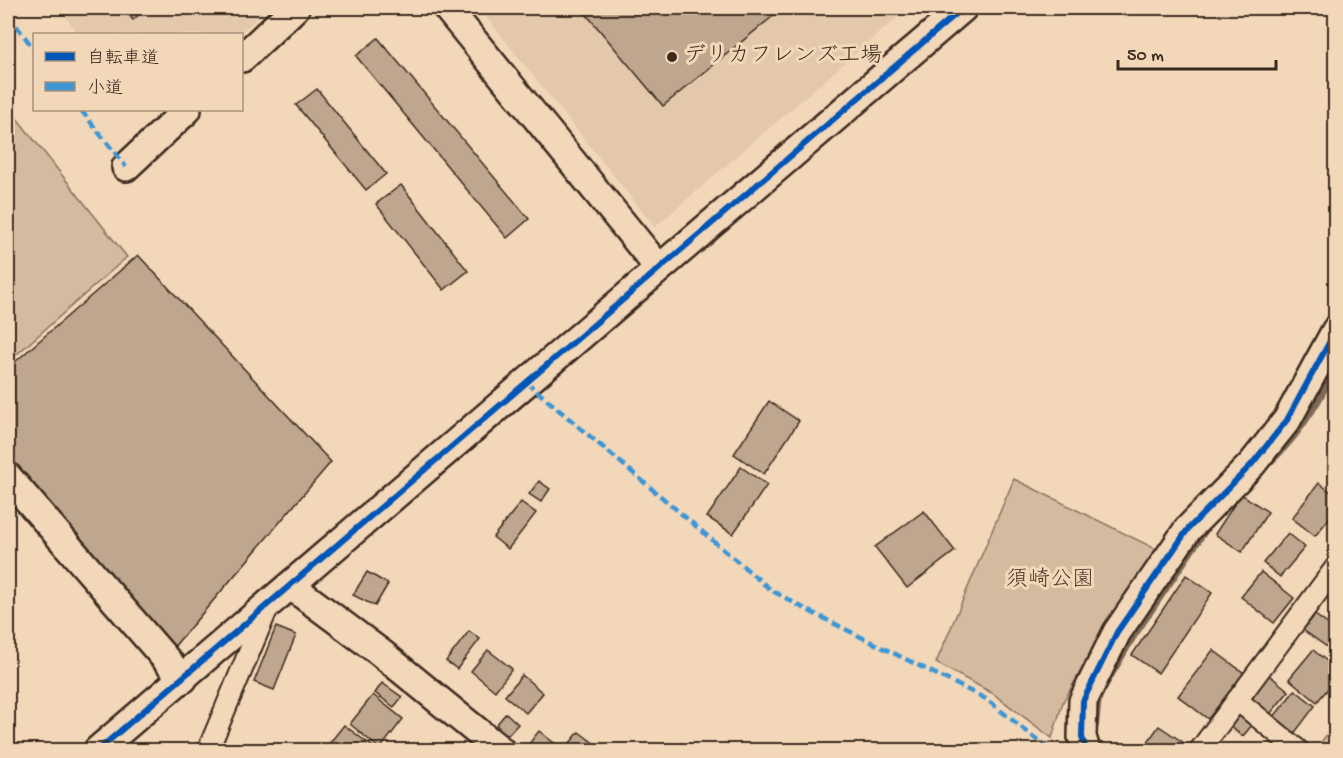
<svg xmlns="http://www.w3.org/2000/svg" width="1343" height="758" font-family="'Gochi Hand','Klee One',sans-serif">
<style>
.built{fill:#e3c8ac}
.green{fill:#d4bba0;stroke:#88725f;stroke-width:1.5}
.lines{fill:none;stroke-linecap:round;stroke-linejoin:round}
.stream{stroke:#7d6956;stroke-width:6}
.building{fill:#bfa68e;stroke:#3b2a1e;stroke-width:1.5}
.street-casing{stroke:#3b2a1e;stroke-width:24}
.secondary-casing{stroke:#3b2a1e;stroke-width:32}
.street{stroke:#f2d7b9;stroke-width:20}
.secondary{stroke:#f2d7b9;stroke-width:27}
.quiet{stroke:#3e96d5;stroke-width:4.5;stroke-dasharray:9 4.5;stroke-linecap:butt}
.cycleway-casing{stroke:#f2d7b9;stroke-width:10}
.cycleway{stroke:#0057b8;stroke-width:6}
.poi-dot{fill:#3b2a1e;stroke:#f2d7b9;stroke-width:2}
.labels{text-anchor:middle;dominant-baseline:central;stroke-width:6;stroke-linejoin:round;paint-order:stroke}
.poi-label{font-size:22px;fill:#3b2a1e;stroke:#f2d7b9;text-anchor:start}
.park-label{font-size:22px;fill:#524032;stroke:#f2d7b9}
</style>
<rect width="100%" height="100%" fill="#f2d7b9"/>
<filter id="ink" filterUnits="userSpaceOnUse"><feTurbulence type="fractalNoise" baseFrequency=".0167" numOctaves="2"/><feDisplacementMap in="SourceGraphic" scale="12" xChannelSelector="R" yChannelSelector="G"/><feConvolveMatrix kernelMatrix="1 2 1 2 8 2 1 2 1" color-interpolation-filters="sRGB"/></filter>
<g filter="url(#ink)">
<g class="built">
<path d="M58 8H268L239 34H79Z"/>
<path d="M479 8H908L655 227Z"/>
</g>
<g class="green">
<path d="M8 107 127 257 8 362Z"/>
<path d="M1014 479 1162 552 1101 635 1063 702 1052 738 992 693 936 663Z"/>
<path d="M1335 724V750H1315Z"/>
</g>
<g class="lines">
<g class="stream">
<path d="M1264 468C1295 442 1319 404 1336 367"/>
<path d="M1104 688 1133 638 1206 530"/>
<path d="M1096 725 1099 697"/>
</g>
</g>
<g class="building">
<path d="M123 8H146L133 20Z"/>
<path d="M581 8H783L663 106Z"/>
<path d="M378 38 529 219 507 238 356 56Z"/>
<path d="M317 89 386 174 366 190 296 105Z"/>
<path d="M401 185 468 271 444 290 376 204Z"/>
<path d="M138 255 331 462 172 649 8 458V368Z"/>
<path d="M769 401 799 421 764 474 734 454Z"/>
<path d="M741 467 767 485 733 534 707 517Z"/>
<path d="M539 481 550 489 541 502 529 494Z"/>
<path d="M1319 483 1336 496V510L1315 536 1292 518Z"/>
<path d="M1241 494 1268 512 1242 552 1215 534Z"/>
<path d="M521 502 536 513 508 549 493 537Z"/>
<path d="M924 511 955 551 907 588 875 547Z"/>
<path d="M1288 533 1305 547 1280 577 1263 563Z"/>
<path d="M367 572 388 584 375 606 353 595Z"/>
<path d="M1261 572 1294 598 1274 623 1241 597Z"/>
<path d="M1186 575 1212 593 1158 673 1132 655Z"/>
<path d="M1315 615 1336 630V642L1330 649 1303 630Z"/>
<path d="M276 627 296 635 274 690 254 682Z"/>
<path d="M469 631 480 639 457 669 446 661Z"/>
<path d="M488 650 512 669 495 691 471 671Z"/>
<path d="M1213 650 1244 673 1208 719 1178 696Z"/>
<path d="M1313 650 1336 668V679L1317 702 1289 679Z"/>
<path d="M1336 650V662L1330 658Z"/>
<path d="M522 675 543 693 526 713 505 696Z"/>
<path d="M1269 675 1289 691 1266 719 1246 702Z"/>
<path d="M382 683 402 697 394 707 375 693Z"/>
<path d="M1295 690 1315 706 1290 739 1269 723Z"/>
<path d="M373 695 403 719 380 749 350 724Z"/>
<path d="M506 713 518 724 508 735 496 725Z"/>
<path d="M1238 713 1253 724 1243 736 1229 726Z"/>
<path d="M344 725 377 750H324Z"/>
<path d="M1159 726 1190 747 1188 750H1142Z"/>
<path d="M539 731 563 750H535L528 745Z"/>
<path d="M579 732 599 747 596 750H564Z"/>
<path d="M1217 743 1227 750H1211Z"/>
</g>
<g class="lines">
<g class="street-casing">
<g id="street">
<path d="M1237 700 1298 750"/>
<path d="M208 750 269 605"/>
<path d="M1200 750 1336 567"/>
</g>
</g>
<g class="secondary-casing">
<g id="secondary">
<path d="M447 8 659 268"/>
<path d="M242 58 295 8"/>
<path d="M126 167 187 110"/>
<path d="M8 477 183 679"/>
<path d="M291 586 381 653 500 750"/>
<path d="M98 750 963 8"/>
<path d="M1086 750 1082 737 1083 701 1117 632 1188 529 1252 464 1287 420 1336 330"/>
</g>
</g>
<use href="#street" class="street"/>
<use href="#secondary" class="secondary"/>
<g class="quiet">
<path d="M8 15 34 49"/>
<path d="M81 110 126 167"/>
<path d="M526 382 771 590 807 610 986 699 1050 750"/>
</g>
<g class="cycleway-casing">
<g id="cycleway">
<path d="M98 750 963 8"/>
<path d="M1086 750 1082 737 1083 701 1117 632 1188 529 1252 464 1287 420 1336 330"/>
</g>
</g>
<use href="#cycleway" class="cycleway"/>
</g>
</g>
<circle class="poi-dot" cx="672" cy="57" r="6"/>
<g class="labels">
<g class="poi-label">
<text x="684" y="57">デリカフレンズ工場</text>
</g>
<g class="park-label">
<text x="1050" y="581">須崎公園</text>
</g>
</g>
<rect width="1343" height="758" fill="none" stroke="#f2d7b9" stroke-width="30"/>
<rect x="15" y="15" width="1313" height="728" fill="none" stroke="#3b2a1e" stroke-width="2" filter="url(#ink)"/>
<rect x="33" y="33" width="210" height="78" fill="#f2d7b9" stroke="#a9927b" stroke-width="1.5"/>
<rect x="45" y="52" width="30" height="9" fill="#0057b8" stroke="#a9927b" stroke-width="1.5"/>
<text x="87" y="63" font-size="18" fill="#3b2a1e">自転車道</text>
<rect x="45" y="82" width="30" height="9" fill="#3e96d5" stroke="#a9927b" stroke-width="1.5"/>
<text x="87" y="93" font-size="18" fill="#3b2a1e">小道</text>
<path d="M1118 60v9h158v-9" fill="none" stroke="#3b2a1e" stroke-width="3"/>
<text x="1127" y="60" font-size="18" fill="#3b2a1e" stroke="#f2d7b9" stroke-width="4.5" paint-order="stroke">50 m</text>
</svg>
